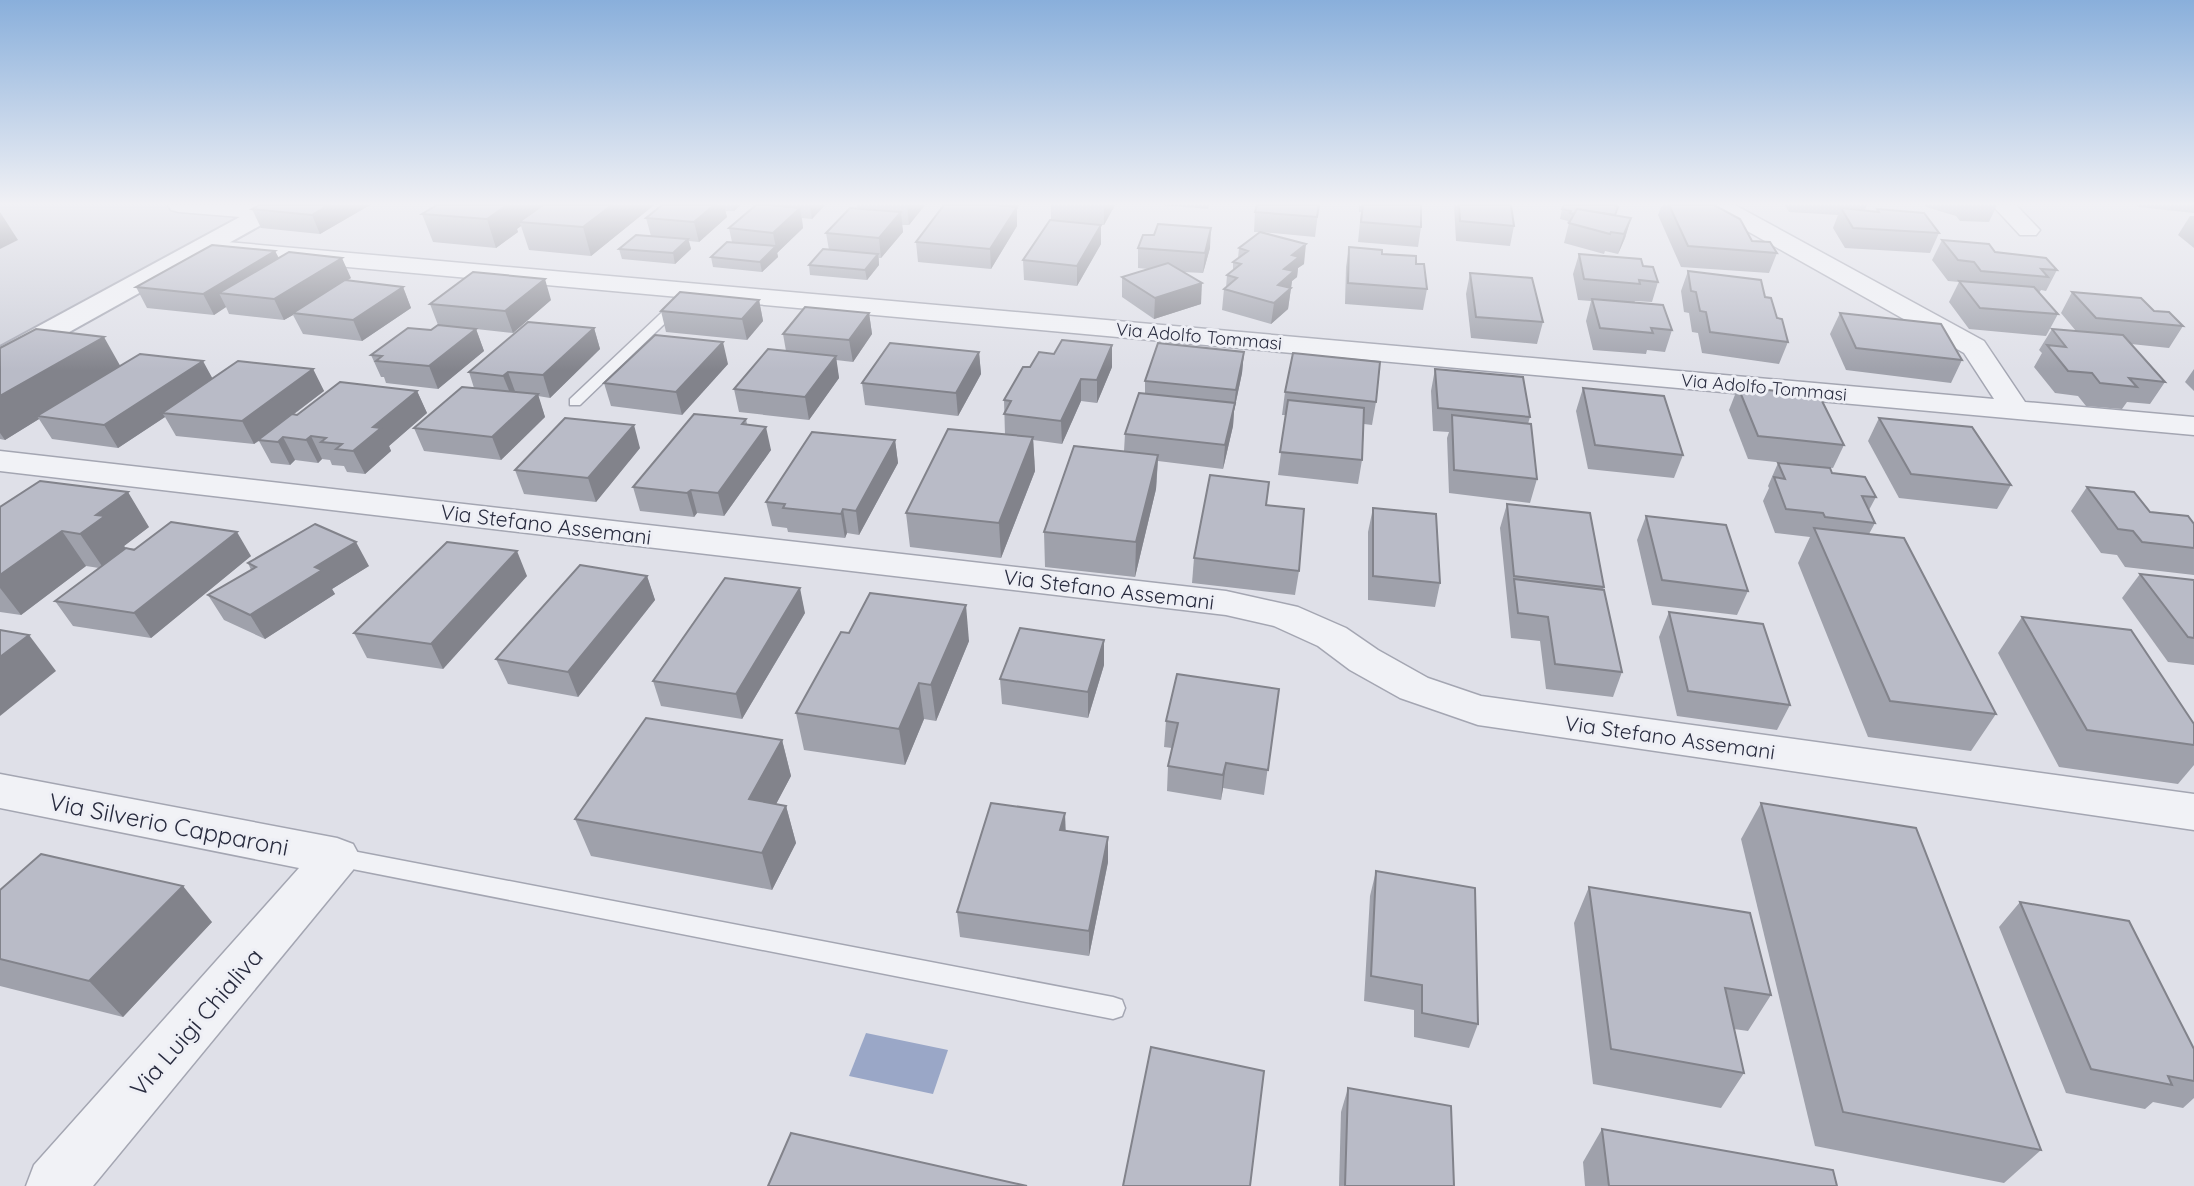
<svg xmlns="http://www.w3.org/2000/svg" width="2194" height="1186" font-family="Quicksand,sans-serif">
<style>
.built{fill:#cdcfd9}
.water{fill:#9aa7c7}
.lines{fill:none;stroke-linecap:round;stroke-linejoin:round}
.service-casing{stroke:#a4a6b2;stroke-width:3}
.minor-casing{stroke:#a4a6b2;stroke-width:3}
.tertiary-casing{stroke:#a4a6b2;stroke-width:4}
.service{fill:#f1f2f6;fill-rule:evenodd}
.minor{fill:#f1f2f6;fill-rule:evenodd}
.tertiary{fill:#f1f2f6;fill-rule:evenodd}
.wall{fill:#9fa1ab}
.shaded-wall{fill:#82838b}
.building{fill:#b9bbc7;stroke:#82838b;stroke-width:2}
.labels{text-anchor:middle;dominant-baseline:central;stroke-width:6;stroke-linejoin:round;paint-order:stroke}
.far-street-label{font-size:18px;fill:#282b3e;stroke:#eeeff5}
.street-label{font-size:21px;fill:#282b3e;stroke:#eeeff5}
.near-street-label{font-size:24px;fill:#282b3e;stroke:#eeeff5}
</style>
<rect width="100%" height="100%" fill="#dfe0e8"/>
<path class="built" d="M0 205H178L266 212 0 357Z"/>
<path class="water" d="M866 1033 948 1050 933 1094 849 1076Z"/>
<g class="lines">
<g class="service-casing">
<g id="service">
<path d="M679 299 685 303 683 306 580 405H570V399L675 300Z"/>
<path d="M337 848 1113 997 1122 1000 1125 1008 1122 1016 1113 1019 337 866 329 863 326 857 329 851Z"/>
</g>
</g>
<g class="minor-casing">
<g id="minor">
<path d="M168 205H266L274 207 277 212 274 217 266 219 179 212 171 210Z"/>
<path d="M1707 205H1735L1984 341 2025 402 2194 417V435L227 256 218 254 215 249 218 244 227 242 1994 399 1964 353 1710 210Z"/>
<path d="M1992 205H2016L2040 230 2036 235H2020Z"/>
<path d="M0 451 1226 591 1298 607 1346 628 1378 650 1428 678 1481 696 2194 794V830L1478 725 1400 698 1350 670 1318 646 1274 626 1226 615 0 471Z"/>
<path d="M0 774 337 838 353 844 360 857 353 870 93 1186H26L34 1165 299 868 0 808Z"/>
</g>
</g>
<g class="tertiary-casing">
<path id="tertiary" d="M262 205H292L288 210 10 365 0 368V347Z"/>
</g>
<use href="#service" class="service"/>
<use href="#minor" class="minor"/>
<use href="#tertiary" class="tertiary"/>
</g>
<g class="wall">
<path d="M370 205 320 234 261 228 252 209Z"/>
<path d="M654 205 591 256 529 250 521 226 517 229 518 232 496 248 433 242 422 214Z"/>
<path d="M662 205H740L734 211H725L727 217 699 242 689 241 691 249 675 264 622 259 619 249 651 236 646 218Z"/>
<path d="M756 205H825L812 219 802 218 803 228 777 253 778 257 762 272 713 267 711 257 732 242 729 228Z"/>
<path d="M856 205H925L909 225H902L903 232 881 258H879V265L867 280 810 275 809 265 829 250 826 233 857 208Z"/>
<path d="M944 205H1019L1017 209V226L991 269 918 262 916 242Z"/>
<path d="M1051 205H1115L1104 225H1101V244L1077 286 1024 280 1023 260 1051 220Z"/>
<path d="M1160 205H1209L1208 209Z"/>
<path d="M1319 205 1315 237 1261 232 1304 264 1298 268 1297 277 1292 281 1288 309 1271 324 1222 310 1224 289 1226 288 1227 275 1233 270V262L1238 258 1239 248 1260 232H1254L1255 212Z"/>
<path d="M1359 205H1421V227L1418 247 1358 242 1361 212H1359Z"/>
<path d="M1454 205H1511L1514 226 1510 246 1456 241Z"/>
<path d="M1662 205H1714L1752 241 1777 253 1769 273 1681 267 1658 215Z"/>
<path d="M1785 205H1867L1865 210 1876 211 1877 209 1939 233 1930 253 1845 248 1833 228 1838 215 1789 212Z"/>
<path d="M1925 205H1997L1989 222 1960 221 1956 216 1926 207Z"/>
<path d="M2136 205H2194V213L2138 207Z"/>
<path d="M1618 207 1615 215 1631 218 1625 238 1618 254 1605 251 1604 254 1564 243 1569 223H1567L1568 221 1560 219 1562 209Z"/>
<path d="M2190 216H2194V248L2178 235Z"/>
<path d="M1154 235 1210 248 1203 273 1183 272 1201 304 1154 319 1122 297V277L1148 269 1138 268V248Z"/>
<path d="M1942 240 1995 252 2057 270 2046 291 2041 290 2039 293 2058 314 2046 336 1969 329 1949 302 1959 282 1948 281 1932 260Z"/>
<path d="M1349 247 1382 254 1416 264 1427 289 1423 310 1345 304 1346 267Z"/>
<path d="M275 251 279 258 351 278 347 280 403 287 411 308 362 341 303 334 293 315 284 320 229 314 226 307 214 315 147 308 136 287Z"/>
<path d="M1579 254 1643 266 1658 282 1652 302 1635 301 1634 303 1672 330 1665 352 1647 350 1646 354 1593 350 1586 321 1591 301 1578 300 1573 274Z"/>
<path d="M1688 271 1765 297 1788 342 1779 364 1702 353 1698 333 1692 332 1689 313 1684 312 1681 291Z"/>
<path d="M1470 273 1543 322 1537 344 1471 338 1466 294Z"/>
<path d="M2072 292 2154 311 2183 326 2169 348 2131 344 2165 382 2150 404 2127 402 2122 409 2086 406 2078 396 2055 393 2034 367 2042 353 2039 350 2052 329 2076 331 2061 313Z"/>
<path d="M551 300 513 333 476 329 484 351 438 389 386 383 384 377H381L371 355 431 330 438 325 430 304Z"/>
<path d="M759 300 763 321 747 340 666 332 661 311Z"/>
<path d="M869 313 872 334 853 362 836 360 839 378 809 420 739 412 734 389 786 351 783 334Z"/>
<path d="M1840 313 1962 360 1951 383 1846 370 1830 334Z"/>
<path d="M594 328 600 349 550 398 538 396 545 417 501 460 424 451 414 428 474 388 469 372Z"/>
<path d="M0 348 213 379 313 369 324 391 293 415H297L417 391 427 413 389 446 391 451 365 474 347 472 344 466 332 465 330 460 322 459 318 463 295 460 290 465 271 463 259 441 254 444 176 436 165 417 118 448 52 439 39 419 5 440 0 439Z"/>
<path d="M979 352 981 374 958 416 865 405 862 383Z"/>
<path d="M1244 352 1242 373 1234 411 1233 426 1223 469 1158 461 1156 489 1135 577 1045 567 1044 532 1124 451 1125 434 1145 393V381Z"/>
<path d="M728 364 682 415 611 406 604 383Z"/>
<path d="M1030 367H1112L1097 403 1081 401 1062 444 1033 440 1035 471 1001 558 910 547 906 513 1005 435 1004 400Z"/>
<path d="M1435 369 1530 417 1528 424 1537 479 1530 503 1449 493 1447 438 1449 432 1433 431 1431 391Z"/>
<path d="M2194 369V391L2185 382Z"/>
<path d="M1738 387 1844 445 1833 468 1748 459 1729 410Z"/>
<path d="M1583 388 1683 455 1674 478 1588 469 1576 411Z"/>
<path d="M1285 392 1376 402 1372 425 1364 424 1362 460 1358 484 1278 475 1286 415H1282Z"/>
<path d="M1879 418 2011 485 1997 509 1899 498 1868 441Z"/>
<path d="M746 419 747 424 771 450 724 516 697 513 694 517 640 511 633 487Z"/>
<path d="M895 440 898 463 859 535 847 533 845 538 788 532 787 528 772 526 766 502Z"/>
<path d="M640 448 596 502 524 494 515 470Z"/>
<path d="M1778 463 1832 473 1876 497 1869 510 1875 523 1869 534 1996 714 1971 751 1868 737 1798 563 1810 537 1775 533 1763 501 1769 488 1768 486Z"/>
<path d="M2087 487 2150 512 2194 524V575L2125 567 2117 555 2101 553 2071 511Z"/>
<path d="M1507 504 1604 587 1603 590 1622 672 1613 697 1546 689 1540 641 1511 638 1500 528Z"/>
<path d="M1267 505 1299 571 1295 595 1192 583 1194 558Z"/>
<path d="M0 506 149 527 124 546 126 548 251 556 151 638 73 626 55 601 99 568 86 566 21 615 0 612Z"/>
<path d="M1373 508 1440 583 1435 607 1368 600V532Z"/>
<path d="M1646 516 1748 591 1737 615 1652 605 1637 540Z"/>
<path d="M248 563 369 566 332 589 335 594 265 639 224 620 208 595 251 570Z"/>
<path d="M2140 574 2194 580V665L2168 662 2122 598Z"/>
<path d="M527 576 443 669 367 658 354 633Z"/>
<path d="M647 576 655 600 578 697 508 684 496 659Z"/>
<path d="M1669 612 1790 705 1777 730 1677 716 1659 637Z"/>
<path d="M805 613 742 719 661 706 653 681Z"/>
<path d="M2022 617 2194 724V765L2178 784 2059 767 1998 653Z"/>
<path d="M849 633 969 641 936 721 924 719 905 765 804 750 796 713Z"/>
<path d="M1104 640V665L1088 718 1002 704 1000 679Z"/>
<path d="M1279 689 1264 795 1223 788 1221 800 1167 791 1168 766 1172 748 1164 747 1166 721Z"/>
<path d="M782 740 791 776 776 804 786 806 796 843 772 890 591 856 575 819Z"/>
<path d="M1761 803 2041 1150 2004 1183 1815 1146 1741 839Z"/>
<path d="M1108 862 1089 956 960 937 957 912Z"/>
<path d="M1376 871 1478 1024 1469 1048 1414 1037V1010L1364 1001 1370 896Z"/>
<path d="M1589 887 1771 995 1748 1031 1734 1029 1744 1073 1721 1108 1593 1084 1574 923Z"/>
<path d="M0 890 212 922 123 1017 0 986Z"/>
<path d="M2020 902 2194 1049V1098L2183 1108 2153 1102 2145 1109 2066 1093 1999 927Z"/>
<path d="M1348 1088 1454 1186H1339L1341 1112Z"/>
<path d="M1602 1129 1837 1186H1585L1583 1162Z"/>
</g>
<g class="shaded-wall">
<path d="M328 205H370L320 234 312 215Z"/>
<path d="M504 205H549L519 222 521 226 517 229 518 232 496 248 487 219Z"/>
<path d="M612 205H654L591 256 583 227Z"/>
<path d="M714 205H724L727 217 699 242 694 222Z"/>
<path d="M733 205H740L734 211Z"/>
<path d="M810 205H825L812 219Z"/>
<path d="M907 205H925L909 225 907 206Z"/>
<path d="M1012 205H1019L1017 209V226L991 269 990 249 1012 213Z"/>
<path d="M1104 205H1115L1104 225Z"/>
<path d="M800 208 803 228 777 253 773 233Z"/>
<path d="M0 212 18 240 0 249Z"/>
<path d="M901 212 903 232 881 258 879 238Z"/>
<path d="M1631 218 1625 238 1618 254 1624 234Z"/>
<path d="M1101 225V244L1077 286V266Z"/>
<path d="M1211 228 1210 248 1203 273 1205 253Z"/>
<path d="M688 239 691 249 675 264 673 253Z"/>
<path d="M1306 244 1304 264 1298 268 1297 277 1292 281 1288 309 1271 324 1274 303 1278 285 1284 269 1292 255Z"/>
<path d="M776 246 778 257 762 272 760 262Z"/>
<path d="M275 251 285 271 219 293 226 307 214 315 203 294Z"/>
<path d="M878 254 879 265 867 280 865 270Z"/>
<path d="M342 258 351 278 296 313H293V315L284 320 274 299Z"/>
<path d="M545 279 551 300 513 333 505 311Z"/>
<path d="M1202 283 1201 304 1154 319 1155 298Z"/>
<path d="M403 287 411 308 362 341 353 320Z"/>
<path d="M759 300 763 321 747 340 742 319Z"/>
<path d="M869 313 872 334 853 362 849 340Z"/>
<path d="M594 328 600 349 550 398 543 375Z"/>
<path d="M476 329 484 351 438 389 429 366Z"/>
<path d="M104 337 122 369 37 416 39 419 5 440 0 433V396Z"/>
<path d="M723 342 728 364 682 415 676 392Z"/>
<path d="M1112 345V367L1097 403V380Z"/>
<path d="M979 352 981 374 958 416 956 393Z"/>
<path d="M1244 352 1242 373 1234 411 1233 426 1223 469 1225 445 1234 405 1236 390Z"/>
<path d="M836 356 839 378 809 420 805 397Z"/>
<path d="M203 361 215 383 162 413 165 417 118 448 104 425Z"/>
<path d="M313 369 324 391 254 444 242 421Z"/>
<path d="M508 372 516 394 512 398 503 376Z"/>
<path d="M1081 379V401L1062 444 1061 421Z"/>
<path d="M417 391 427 413 389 446 391 451 365 474 353 451 373 427Z"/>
<path d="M538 394 545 417 501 460 492 437Z"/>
<path d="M634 425 640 448 596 502 588 478Z"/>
<path d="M766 427 771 450 724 516 718 493Z"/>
<path d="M311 436 322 459 318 463 306 440Z"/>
<path d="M283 437 295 460 290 465 278 442Z"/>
<path d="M1033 437 1035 471 1001 558 999 523Z"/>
<path d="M895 440 898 463 859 535 856 511Z"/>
<path d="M1158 455 1156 489 1135 577 1136 542Z"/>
<path d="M691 490 697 513 694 517 687 493Z"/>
<path d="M128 492 149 527 124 546 128 551 104 569 80 534 96 515Z"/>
<path d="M843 509 847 533 845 538 841 514Z"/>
<path d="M62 531 86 566 21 615 0 588V575Z"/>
<path d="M237 532 251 556 151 638 134 613Z"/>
<path d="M356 542 369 566 332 589 335 594 265 639 250 615 315 567Z"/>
<path d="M517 551 527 576 443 669 431 644Z"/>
<path d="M647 576 655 600 578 697 568 672Z"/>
<path d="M800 588 805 613 742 719 736 694Z"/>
<path d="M966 605 969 641 936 721 931 685Z"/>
<path d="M29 635 56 671 0 716V657Z"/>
<path d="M1104 640V665L1088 718V692Z"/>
<path d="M919 683 924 719 905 765 899 729Z"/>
<path d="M782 740 791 776 759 836 749 799Z"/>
<path d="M1226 763 1223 788 1221 800 1223 775Z"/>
<path d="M786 806 796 843 772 890 762 853Z"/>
<path d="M1065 813 1066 838 1060 830Z"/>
<path d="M1108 837V862L1089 956V931Z"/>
<path d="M183 886 212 922 123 1017 89 981Z"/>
</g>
<g class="building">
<path d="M259 205H328L312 215 252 209Z"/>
<path d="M437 205H507L487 219 422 214Z"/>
<path d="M543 205H612L583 227 519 222Z"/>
<path d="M662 205H714L694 222 646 218Z"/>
<path d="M756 205H770L800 208 773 233 729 228Z"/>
<path d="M944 205H996L1017 207 990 249 916 242Z"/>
<path d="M1257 205H1319L1317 217 1255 212Z"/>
<path d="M1363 205H1421V227L1361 222Z"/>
<path d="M1459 205H1511L1514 226 1460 221Z"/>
<path d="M1564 205H1614L1618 207 1615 215 1577 209 1574 214 1570 213 1571 211 1562 209Z"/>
<path d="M1669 205H1714L1740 219 1752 241 1770 242 1777 253 1688 246Z"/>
<path d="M850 208 901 212 879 238 826 233Z"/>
<path d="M1841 208 1879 212 1877 209 1924 213 1939 233 1853 228Z"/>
<path d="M1577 209 1631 218 1624 234 1611 232 1610 234 1569 223Z"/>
<path d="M1050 220 1101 225 1077 266 1023 260Z"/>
<path d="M1158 224 1211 228 1205 253 1138 248 1143 235H1154Z"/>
<path d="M1260 232 1306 244 1292 255 1299 257 1284 269 1294 271 1278 285 1291 288 1274 303 1224 289 1237 278 1227 275 1241 264 1233 262 1248 251 1239 248Z"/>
<path d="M636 235 688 239 673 253 619 249Z"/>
<path d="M1942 240 1989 244 1995 252 2046 258 2057 270 2041 269 2048 277 1981 271 1974 262 1958 260Z"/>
<path d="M727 242 776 246 760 262 711 257Z"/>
<path d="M212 245 275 251 203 294 136 287Z"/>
<path d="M1349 247 1382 250V254L1416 256V264H1424L1427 289 1348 283Z"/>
<path d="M823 249 878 254 865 270 809 265Z"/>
<path d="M289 252 342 258 274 299 219 293Z"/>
<path d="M1579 254 1641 259 1643 266 1653 267 1658 282 1639 280 1640 284 1584 279Z"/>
<path d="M1168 263 1202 283 1155 298 1122 277Z"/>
<path d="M1688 271 1761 280 1765 297 1771 298 1777 318 1782 319 1788 342 1710 332 1706 312 1700 311 1696 292 1691 291Z"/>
<path d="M473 272 545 279 505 311 430 304Z"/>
<path d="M1470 273 1532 278 1543 322 1476 317Z"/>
<path d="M345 280 403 287 353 320 293 313Z"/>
<path d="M1959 281 2034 287 2058 314 1980 308Z"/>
<path d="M680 292 759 300 742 319 661 311Z"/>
<path d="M2072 292 2141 298 2154 311 2169 312 2183 326 2096 318Z"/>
<path d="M1592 299 1663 305 1672 330 1651 328 1653 333 1600 328Z"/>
<path d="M805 307 869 313 849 340 783 334Z"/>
<path d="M1840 313 1941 324 1962 360 1856 348Z"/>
<path d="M528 322 594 328 543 375 508 372 503 376 469 372Z"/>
<path d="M438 325 476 329 429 366 376 361 382 356 371 355 408 328 431 330Z"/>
<path d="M36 329 104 337 0 396V348Z"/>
<path d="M2052 329 2123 335 2165 382 2129 378 2137 387 2100 383 2092 373 2068 371 2047 345 2066 347Z"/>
<path d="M655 335 723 342 676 392 604 383Z"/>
<path d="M1062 340 1112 345 1097 380 1081 379 1061 421 1004 414 1011 401 1004 400 1023 367H1030L1039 352 1054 354Z"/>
<path d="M890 343 979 352 956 393 862 383Z"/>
<path d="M1158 343 1244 352 1236 390 1145 381Z"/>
<path d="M768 349 836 356 805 397 734 389Z"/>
<path d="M1293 353 1380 362 1376 402 1285 392Z"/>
<path d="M140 354 203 361 104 425 37 416Z"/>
<path d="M238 361 313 369 242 421 162 413Z"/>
<path d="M1435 369 1523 377 1530 417 1438 408Z"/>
<path d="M340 382 417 391 373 427 381 428 353 451 336 449 342 444 321 442 326 438 311 436 306 440 283 437 278 442 258 440 292 414 297 415Z"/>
<path d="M462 387 538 394 492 437 414 428Z"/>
<path d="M1738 387 1819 395 1844 445 1758 436Z"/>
<path d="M1583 388 1664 396 1683 455 1595 445Z"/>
<path d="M1139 393 1235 403 1225 445 1125 434Z"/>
<path d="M1288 400 1364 408 1362 460 1280 452Z"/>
<path d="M694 414 746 419 742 424 766 427 718 493 691 490 687 493 633 487Z"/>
<path d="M1452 415 1531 424 1537 479 1454 470Z"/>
<path d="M565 418 634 425 588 478 515 470Z"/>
<path d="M1879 418 1972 427 2011 485 1911 474Z"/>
<path d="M948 429 1033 437 999 523 906 513Z"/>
<path d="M812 432 895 440 856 511 843 509 841 514 783 508 785 504 766 502Z"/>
<path d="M1074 446 1158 455 1136 542 1044 532Z"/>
<path d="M1778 463 1830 468 1832 473 1865 477 1876 497 1862 496 1875 523 1825 517 1823 513 1786 509 1774 477 1785 479Z"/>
<path d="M1210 475 1269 482 1266 505 1304 509 1299 571 1194 558Z"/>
<path d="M40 481 128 492 96 515 105 516 80 534 62 531 0 575V507Z"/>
<path d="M2087 487 2134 492 2150 512 2188 516 2194 524V548L2142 542 2133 531 2118 529Z"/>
<path d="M1507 504 1590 513 1604 587 1514 576Z"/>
<path d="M1373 508 1436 514 1440 583 1373 576Z"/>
<path d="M1646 516 1726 525 1748 591 1662 580Z"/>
<path d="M171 522 237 532 134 613 55 601 126 548 134 550Z"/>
<path d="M315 524 356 542 315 567 322 570 250 615 208 595 256 567 248 563Z"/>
<path d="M1814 528 1904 538 1996 714 1890 701Z"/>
<path d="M447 542 517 551 431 644 354 633Z"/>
<path d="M580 565 647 576 568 672 496 659Z"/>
<path d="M2140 574 2194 580V638L2188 637Z"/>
<path d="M725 578 800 588 736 694 653 681Z"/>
<path d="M1514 579 1604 590 1622 672 1555 664 1548 617 1518 613Z"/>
<path d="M870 593 966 605 931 685 919 683 899 729 796 713 841 632 849 633Z"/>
<path d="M1669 612 1763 624 1790 705 1688 691Z"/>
<path d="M2022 617 2131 630 2194 724V745L2087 730Z"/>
<path d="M1020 628 1104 640 1088 692 1000 679Z"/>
<path d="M0 630 29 635 0 657Z"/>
<path d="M1177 674 1279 689 1268 770 1226 763 1223 775 1168 766 1178 723 1166 721Z"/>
<path d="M646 718 782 740 749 799 786 806 762 853 575 819Z"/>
<path d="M991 803 1065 813 1060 830 1108 837 1089 931 957 912Z"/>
<path d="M1761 803 1916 828 2041 1150 1843 1112Z"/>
<path d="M41 854 183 886 89 981 0 959V890Z"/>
<path d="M1376 871 1475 888 1478 1024 1422 1013V985L1371 976Z"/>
<path d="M1589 887 1750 913 1771 995 1725 988 1744 1073 1611 1049Z"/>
<path d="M2020 902 2129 921 2194 1049V1081L2168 1076 2172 1085 2091 1069Z"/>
<path d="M1151 1047 1264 1071 1250 1186H1123Z"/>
<path d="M1348 1088 1451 1106 1454 1186H1345Z"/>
<path d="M1602 1129 1833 1170 1837 1186H1609Z"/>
<path d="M791 1133 1027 1186H768Z"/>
</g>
<linearGradient id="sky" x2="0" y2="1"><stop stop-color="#89afdb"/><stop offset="0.55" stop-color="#f1f1f5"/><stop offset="1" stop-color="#f1f1f5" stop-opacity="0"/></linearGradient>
<rect width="2194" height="371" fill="url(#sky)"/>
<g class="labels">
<g class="far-street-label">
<text transform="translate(1199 336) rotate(5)">Via Adolfo Tommasi</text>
<text transform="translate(1764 387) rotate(5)">Via Adolfo Tommasi</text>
</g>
<g class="street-label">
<text transform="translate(546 524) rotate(7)">Via Stefano Assemani</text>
<text transform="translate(1109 589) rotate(7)">Via Stefano Assemani</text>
<text transform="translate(1670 737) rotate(8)">Via Stefano Assemani</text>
</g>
<g class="near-street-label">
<text transform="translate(169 824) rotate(11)">Via Silverio Capparoni</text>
<text transform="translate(196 1022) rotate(-49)">Via Luigi Chialiva</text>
</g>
</g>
</svg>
